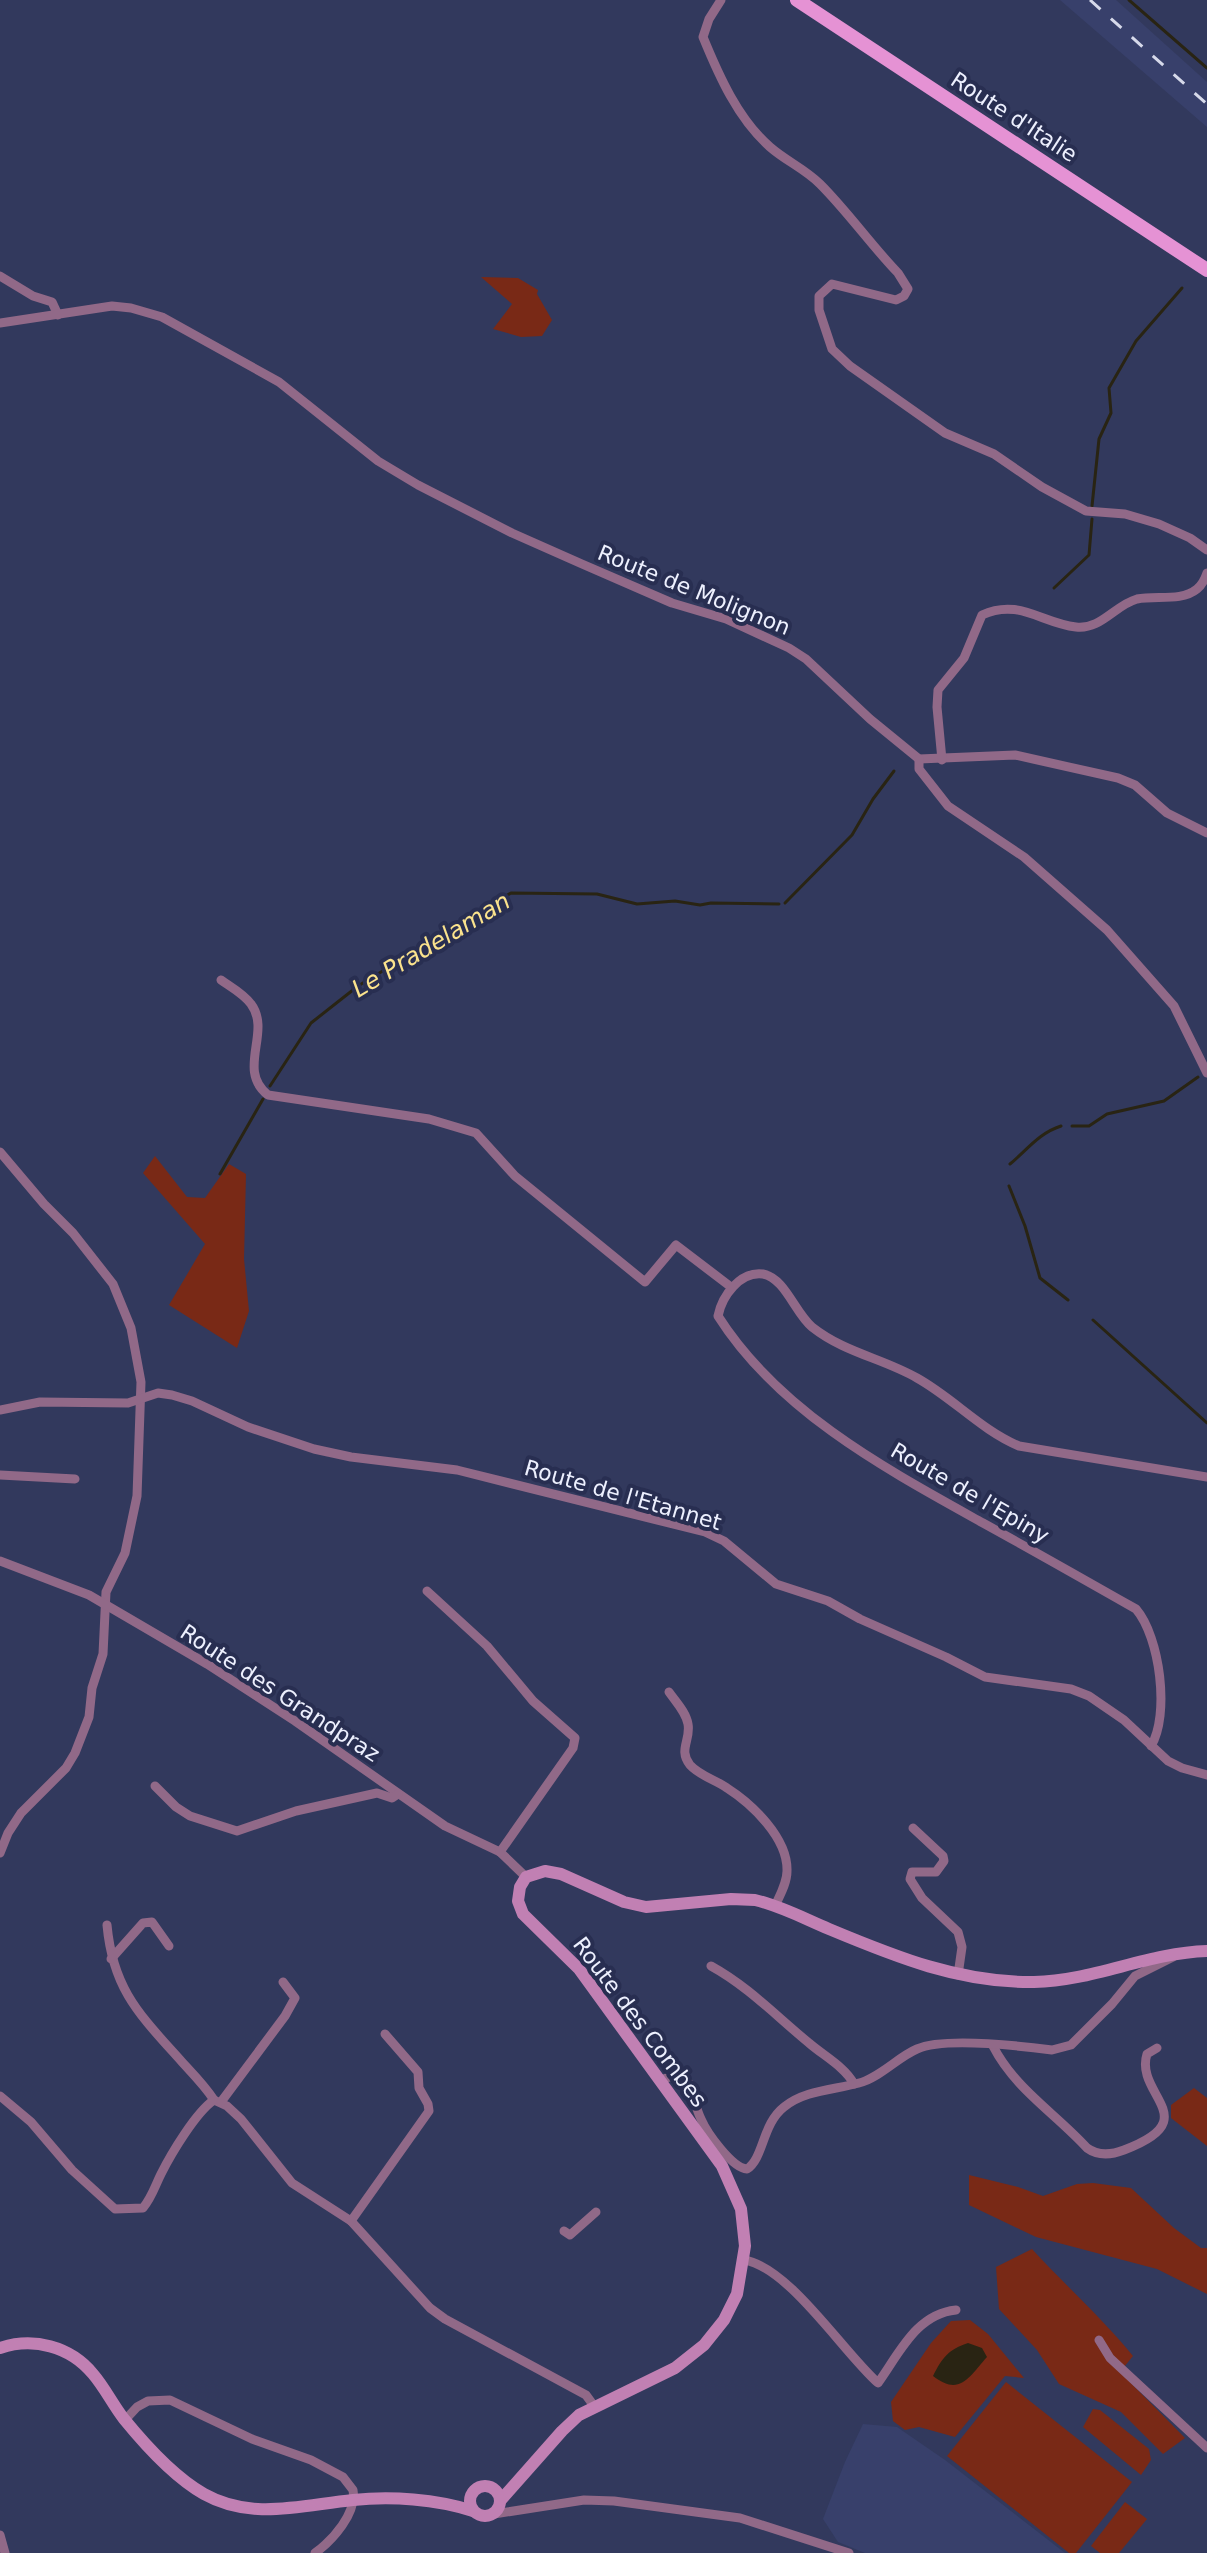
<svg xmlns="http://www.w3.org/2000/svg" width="1207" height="2553" font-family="'DejaVu Sans',sans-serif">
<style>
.built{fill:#38406b}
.green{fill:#792916}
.water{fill:#292413}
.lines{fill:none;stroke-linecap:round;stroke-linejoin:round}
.stream{stroke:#292413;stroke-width:3}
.street{stroke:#916988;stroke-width:9}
.secondary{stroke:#c180b3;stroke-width:12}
.primary{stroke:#e592d4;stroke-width:14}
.rail{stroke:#d6d9ea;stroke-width:3;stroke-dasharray:14 14;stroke-linecap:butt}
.labels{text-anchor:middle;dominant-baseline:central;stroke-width:8;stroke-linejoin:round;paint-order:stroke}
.street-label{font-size:22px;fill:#edf0fe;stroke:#282e51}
.water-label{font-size:24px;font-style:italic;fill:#fbe38d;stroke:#282e51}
</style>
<rect width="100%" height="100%" fill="#32395d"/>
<g class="built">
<path d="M1060 0H1116L1207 82V127Z"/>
<path d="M863 2424 897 2427 945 2460 1065 2553H865L838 2542 823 2519 845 2462Z"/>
</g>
<g class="green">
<path d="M481 277 518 278 538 290 537 294 552 320 542 336 521 337 493 329 512 304Z"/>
<path d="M155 1156 187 1197 205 1198 229 1164 246 1174 244 1259 249 1311 237 1348 169 1305 205 1244 143 1173Z"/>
<path d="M1194 2088 1207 2098V2146L1171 2118V2105Z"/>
<path d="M969 2175 1018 2187 1043 2196 1077 2184 1093 2183 1131 2188 1174 2228 1201 2248H1207V2294L1157 2269 1036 2237 969 2205Z"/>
<path d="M1032 2249C1065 2285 1102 2318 1133 2356L1120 2372 1185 2438 1163 2454 1121 2412 1059 2384 1037 2350 999 2309 996 2267Z"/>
<path d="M970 2320 988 2334 1024 2378 1005 2376 955 2437 919 2427 905 2430 893 2421 891 2402 931 2343 951 2321Z"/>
<path d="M1006 2382 1132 2482 1076 2553H1069L947 2456Z"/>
<path d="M1093 2409 1100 2410 1149 2449 1151 2460 1141 2475 1083 2427Z"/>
<path d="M1125 2502 1147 2519 1119 2553H1100L1091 2546Z"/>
</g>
<path class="water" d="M968 2343 982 2348 987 2357C969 2377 960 2397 933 2376 942 2358 949 2349 968 2343Z"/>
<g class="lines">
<g class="stream">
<path d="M1129 0 1207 68"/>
<path d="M1092 506 1099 439 1111 413 1109 388 1136 341 1182 288"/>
<path d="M1054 588 1089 555 1092 519"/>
<path d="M785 903 852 835 873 799 894 771"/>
<path d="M270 1086 311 1023 358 986 511 893 597 894 637 904 675 901 700 905 711 903 779 904"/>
<path d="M1072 1126H1089L1107 1114 1164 1101 1198 1077"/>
<path d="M1010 1164C1027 1150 1039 1133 1061 1126"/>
<path d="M220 1174 263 1099"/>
<path d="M1009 1186 1025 1226 1040 1278 1068 1300"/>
<path d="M1093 1320 1207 1423"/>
</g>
<g class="street">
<path d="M721 0 709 19 703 37C719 76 738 119 770 147 786 161 805 169 820 184 848 212 871 245 898 273L908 289 904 296 896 300 832 284 819 296V310L832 349 850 366 945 433 994 454 1042 487 1086 511 1125 514 1159 524 1190 538 1207 550"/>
<path d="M0 276 33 296 52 302 58 315"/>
<path d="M0 323 112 306 131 308 162 317 279 382 378 461 418 485 512 533 582 564 672 603 726 619 789 648 806 659 870 719 919 759 1015 755 1118 778 1135 785 1167 813 1207 833"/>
<path d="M919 759V769L948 806 1024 857 1107 930 1174 1006 1207 1073"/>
<path d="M942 760 937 707 938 690 964 658 982 615C1019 598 1041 623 1076 627 1101 630 1115 605 1137 599 1156 595 1181 602 1197 589 1202 585 1205 579 1207 573"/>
<path d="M221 980C231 987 244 994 251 1004 272 1032 236 1070 268 1095L429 1119 476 1133 515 1176 645 1282 676 1245 731 1287"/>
<path d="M0 1152 44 1204 73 1233 113 1284 131 1328 141 1382 137 1496 125 1553 106 1592 103 1654 92 1688 89 1717 75 1753 66 1768 21 1813 8 1833 0 1853"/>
<path d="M0 1410 40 1402 128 1403 158 1393 172 1395 192 1401 248 1427 314 1449 351 1457 457 1470 705 1532 724 1541 776 1584 828 1601 860 1619 946 1657 985 1677 1071 1689 1089 1696 1124 1720 1168 1761 1182 1768 1207 1775"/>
<path d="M0 1475 75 1479"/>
<path d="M0 1561 89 1595 207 1664 295 1721 445 1826 500 1852 526 1877"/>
<path d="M427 1591 487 1646 533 1701 575 1738 573 1748 500 1852"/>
<path d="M669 1692C676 1702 686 1712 688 1724 691 1740 678 1750 690 1765 700 1776 716 1780 727 1788 752 1804 788 1838 787 1871 787 1883 780 1895 775 1906"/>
<path d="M1151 1746C1170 1715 1160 1637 1136 1609 1085 1580 1034 1551 983 1523 886 1469 779 1412 718 1316 722 1296 740 1271 763 1274 785 1278 795 1313 812 1327 845 1353 882 1358 917 1378 953 1398 981 1430 1019 1446L1207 1477"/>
<path d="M155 1786 176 1807 190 1816 237 1831 296 1811 377 1793 392 1798 398 1794"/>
<path d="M913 1828 943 1856 944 1861 936 1872H912L910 1879 922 1898 958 1932 962 1947 958 1975"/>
<path d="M107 1925C113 1990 140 2015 182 2062 194 2075 205 2086 214 2100"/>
<path d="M111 1959 143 1923 152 1922 169 1946"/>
<path d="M711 1966C749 1987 776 2016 809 2043 824 2056 845 2067 854 2084"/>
<path d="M993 2046C1015 2089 1055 2113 1087 2148 1098 2156 1111 2155 1124 2150 1207 2119 1134 2095 1147 2054L1157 2048"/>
<path d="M660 2080 676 2075 688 2082C694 2094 695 2107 701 2119 707 2133 732 2168 747 2169 764 2158 762 2124 784 2107 805 2090 834 2090 859 2083 879 2078 898 2057 917 2049 944 2037 1021 2046 1052 2050L1071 2045 1112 2004 1135 1976 1173 1957"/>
<path d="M0 2096 31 2122 72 2170 115 2209 143 2208C152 2197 155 2186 161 2174 171 2154 196 2112 214 2100L227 2106 241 2119 292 2183 351 2221 430 2308 445 2319 586 2395 594 2406"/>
<path d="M221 2102 285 2016 295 1998 283 1982"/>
<path d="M351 2221 429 2111 428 2104 419 2088 418 2072 385 2034"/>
<path d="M564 2231 570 2235 596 2212"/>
<path d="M744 2260C789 2267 843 2352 878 2383 899 2354 916 2314 956 2310"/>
<path d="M1099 2340 1110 2358 1207 2448"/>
<path d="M125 2420 137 2407 148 2401 170 2400 252 2439 311 2460 343 2477 353 2490C357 2513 333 2540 315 2553"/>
<path d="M494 2514 584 2500 614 2501 740 2518 849 2553"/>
<path d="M0 2535 5 2553"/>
</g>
<g class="secondary">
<path d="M0 2348C33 2337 70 2346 93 2374 105 2388 113 2405 124 2419 146 2446 174 2477 204 2494 252 2521 302 2505 353 2500 391 2496 436 2499 473 2511"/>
<circle cx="485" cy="2501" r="15"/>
<path d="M500 2501 562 2431 579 2415 675 2368 704 2345 724 2320 737 2294 745 2246 741 2209 722 2166 579 1969 523 1914 518 1901 520 1887 526 1877 545 1871 561 1874 624 1902 646 1907 731 1899 755 1900C781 1906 805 1919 829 1929 896 1957 960 1983 1034 1982 1093 1981 1147 1953 1207 1951"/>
</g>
<path class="primary" d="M797 0 1207 270"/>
<path class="rail" d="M1090 0 1207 104"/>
</g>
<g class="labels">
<g class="street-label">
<text transform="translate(1014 117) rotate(33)">Route d'Italie</text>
<text transform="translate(694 590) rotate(22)">Route de Molignon</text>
<text transform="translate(970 1493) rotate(30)">Route de l'Epiny</text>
<text transform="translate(623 1495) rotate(16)">Route de l'Etannet</text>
<text transform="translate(280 1693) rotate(33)">Route des Grandpraz</text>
<text transform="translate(640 2022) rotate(53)">Route des Combes</text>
</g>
<g class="water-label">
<text transform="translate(431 945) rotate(-31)">Le Pradelaman</text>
</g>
</g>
</svg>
